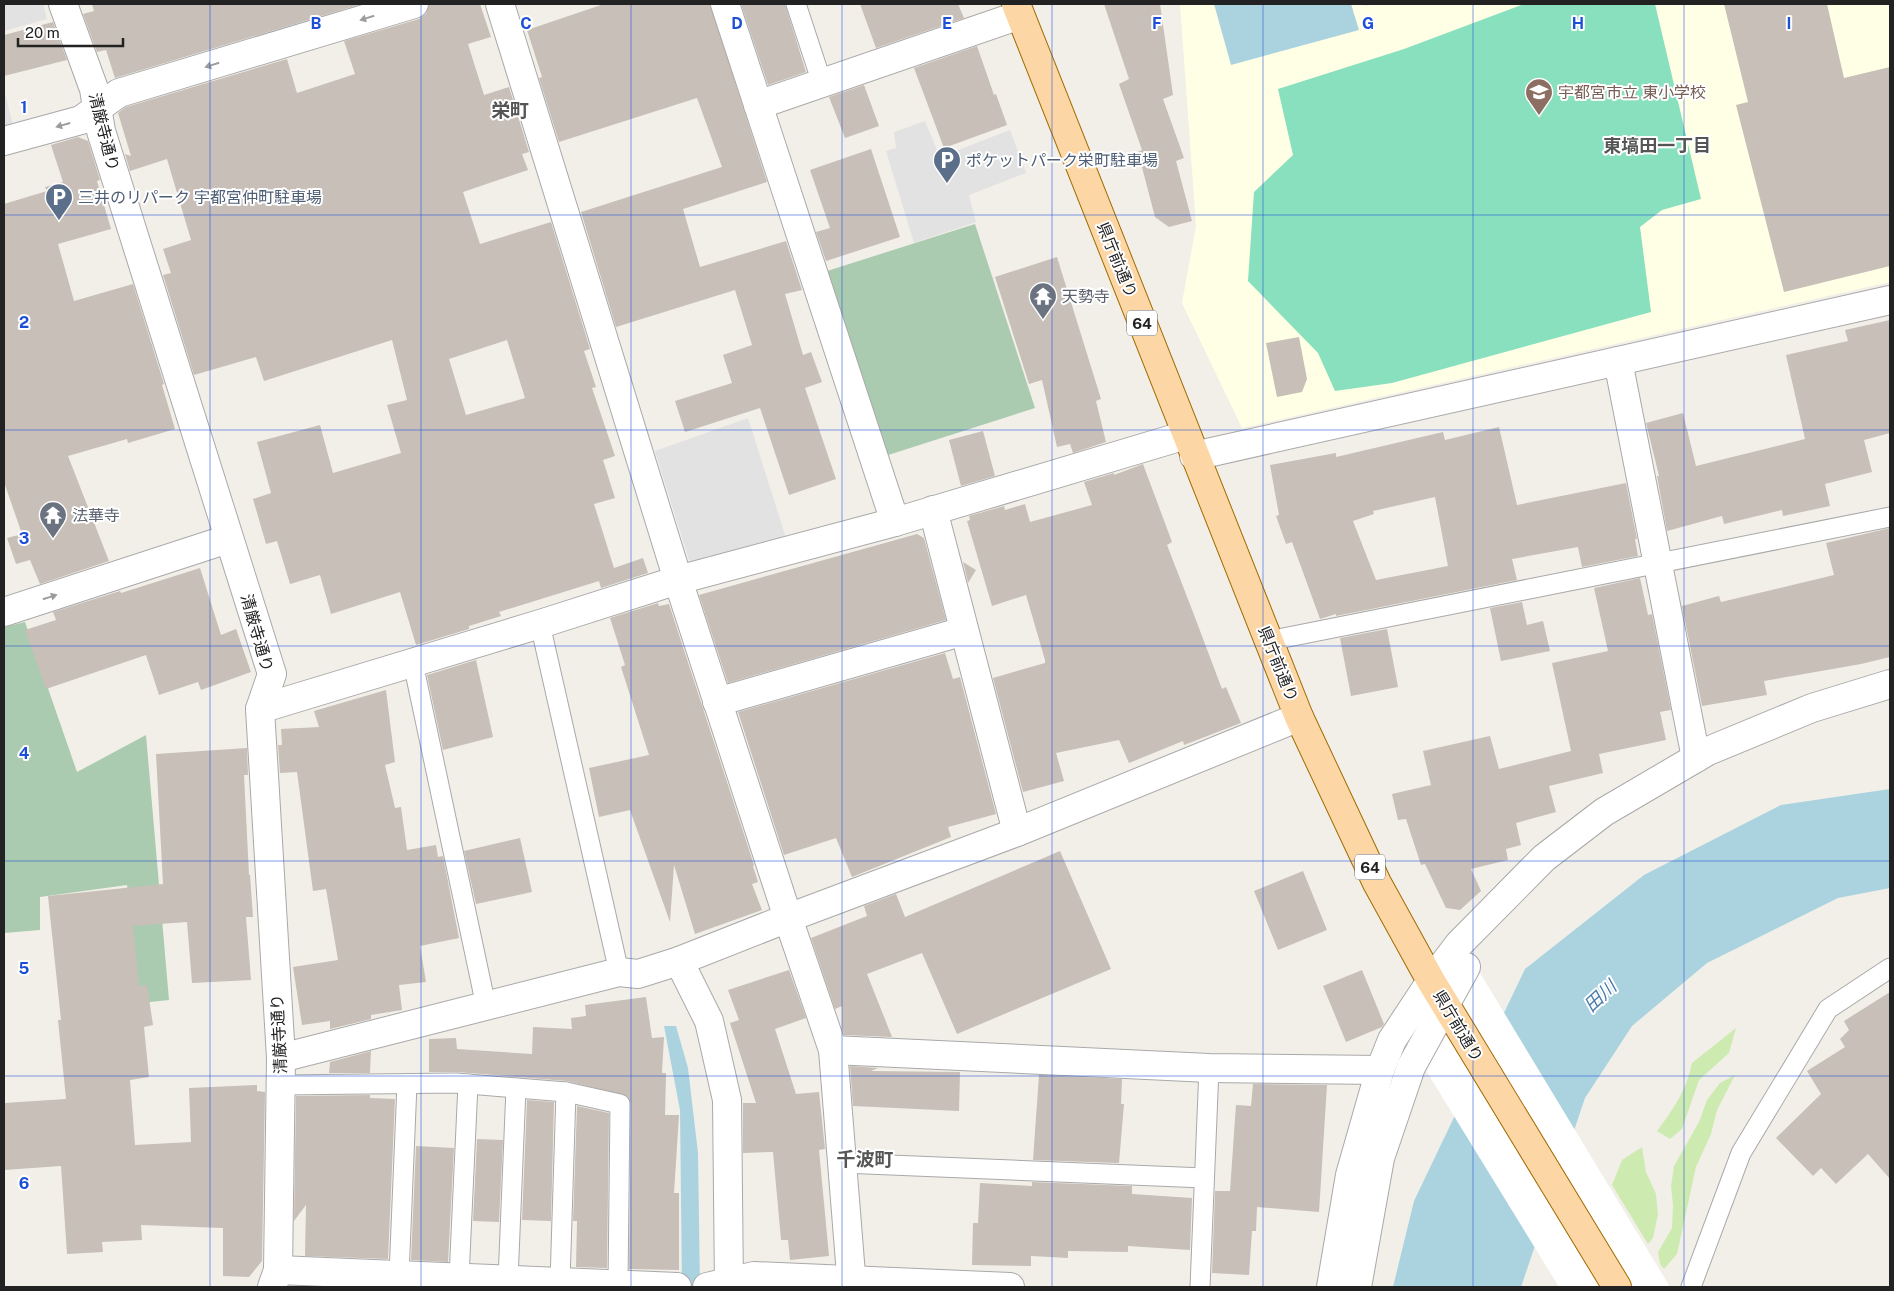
<svg xmlns="http://www.w3.org/2000/svg" width="1894" height="1291" font-family="'Public Sans','Noto Sans JP',sans-serif">
<style>
.education{fill:#ffffe5}
.grass{fill:#cdebb0}
.cemetery{fill:#aacbaf}
.pitch{fill:#88e0be}
.parking{fill:#e2e2e2}
.water{fill:#aad3df}
.pier{fill:#fff}
.building{fill:#c7bfb8;fill-rule:evenodd}
.lines{fill:none;stroke-linecap:round;stroke-linejoin:round}
.service-casing{stroke:#a9a9a9;stroke-width:21}
.minor-casing{stroke:#a9a9a9;stroke-width:30}
.primary-casing{stroke:#a06b00;stroke-width:30}
.service{stroke:#fff;stroke-width:19}
.minor{stroke:#fff;stroke-width:28}
.primary{stroke:#fcd6a4;stroke-width:28}
.oneway{fill:#9c9c9c}
.grid{fill:none;stroke:#1d4ed8;stroke-width:1;stroke-opacity:0.55}
.labels{text-anchor:middle;dominant-baseline:central;stroke-width:4;stroke-linejoin:round;paint-order:stroke}
.shield{fill:#fff;stroke:#646464;stroke-width:1}
.shield-label{font-size:15px;font-weight:bold;fill:#222}
.education-label{font-size:16px;fill:#785e54;stroke:#fff;text-anchor:start}
.street-label{font-size:16px;fill:#222;stroke:#fff}
.service-label{font-size:16px;fill:#4e5e75;stroke:#fff;text-anchor:start}
.worship-label{font-size:16px;fill:#5b616d;stroke:#fff;text-anchor:start}
.neighbourhood-label{font-size:18px;font-weight:bold;fill:#555;stroke:#fff}
.water-label{font-size:18px;font-style:italic;fill:#4a7aab;stroke:#fff}
.quarter-label{font-size:19px;font-weight:bold;fill:#555;stroke:#fff}
.grid-label{font-size:16px;text-anchor:middle;font-weight:bold;fill:#1d4ed8;stroke:#fff;stroke-width:4;stroke-linejoin:round;paint-order:stroke}
</style>
<rect width="100%" height="100%" fill="#f2efe9"/>
<path class="education" d="M1180 4H1363L1364 6 1376 4H1890V282L1242 428 1182 303 1196 226Z"/>
<g class="grass">
<path d="M1736 1028 1729 1053 1699 1080 1682 1129 1670 1139 1657 1131C1673 1110 1687 1089 1692 1063Z"/>
<path d="M1735 1075 1717 1110 1711 1134 1696 1167 1677 1254 1664 1269 1660 1264 1658 1252 1672 1228 1673 1205 1671 1186 1674 1166 1699 1122 1707 1100 1720 1083Z"/>
<path d="M1642 1147 1646 1172 1656 1194 1658 1214 1653 1238 1648 1244 1612 1185 1622 1160Z"/>
</g>
<g class="cemetery">
<path d="M975 224 1035 408 882 457 824 272Z"/>
<path d="M25 622 77 772 146 735 169 1000 140 1003 127 885 40 897V930L4 933V627Z"/>
</g>
<path class="pitch" d="M1524 4H1655L1701 199 1662 210 1640 227 1651 312 1392 383 1335 391 1318 353 1248 281 1254 192 1293 155 1278 89 1404 49Z"/>
<g class="parking">
<path d="M4 4H43L47 19 4 31Z"/>
<path d="M4 90 15 133 4 136Z"/>
<path d="M925 121 940 157 1010 130 1026 173 969 195 976 222 914 243 886 151 896 148 894 132Z"/>
<path d="M748 418 786 538 703 564 689 560 655 451Z"/>
</g>
<g class="water">
<path d="M1214 4H1351L1359 30 1231 65Z"/>
<path d="M1890 789V888L1838 898 1707 963 1632 1026 1585 1098 1521 1287H1393L1414 1201 1525 969 1644 875 1781 805Z"/>
<path d="M664 1026H676L688 1068 698 1153 700 1287H682L680 1110Z"/>
</g>
<path class="pier" d="M1477 968 1670 1287H1559L1422 1064Z"/>
<g class="building">
<path d="M92 4H361L115 78 106 50 97 52 83 14 94 11Z"/>
<path d="M429 4H480L491 37 468 44 484 95 509 87 529 152 522 154 528 170 463 192 480 244 551 222 590 349 584 351 596 387 592 388 615 456 603 460 615 498 594 504 614 568 643 558 648 573 601 588 599 581 499 612 501 616 469 626V629L416 645 400 592 331 614 320 575 290 584 277 541 266 544 253 499 271 493 257 442 320 425 333 473 401 453 387 405 407 400 392 340 264 381 256 357 194 375 163 275 171 273 163 249 191 240 167 159 130 171 125 154 131 156 118 113 126 107 287 59 297 93 355 74 344 41 419 19 426 14ZM507 340 525 398 466 415 449 359Z"/>
<path d="M604 4H710L767 182 683 209 700 267 786 241 802 290 785 294 803 355 811 352 822 382 805 388 836 479 789 495 760 408 685 432 675 401 732 383 723 355 752 345 735 290 616 327 581 212 722 167 697 98 559 142 539 78 542 77 527 30Z"/>
<path d="M741 4H785L806 72 768 85Z"/>
<path d="M860 4H958L964 18 876 48Z"/>
<path d="M1104 4H1160L1173 95 1163 99 1184 158 1176 161 1192 221 1169 227 1155 217 1138 152 1142 150 1119 84 1129 79Z"/>
<path d="M1724 4H1827L1844 78 1890 67V266L1784 292 1736 105 1748 102Z"/>
<path d="M53 22 67 60 4 76V35Z"/>
<path d="M977 46 994 95 996 94 1007 125 944 148 914 68Z"/>
<path d="M864 85 879 126 845 138 829 97Z"/>
<path d="M78 137 88 141 100 180 97 181 111 229 58 244 74 301 133 284 164 384 162 385 175 429 128 443 127 439 68 456 109 561 40 584 30 560 16 564 7 538 22 534 4 482V204L47 191 45 187 63 182 51 145Z"/>
<path d="M871 149 900 237 826 261 816 232 830 228 810 170Z"/>
<path d="M1057 257 1101 399 1096 401 1106 442 1073 453 1070 444 1057 447 1042 380 1029 384 995 277Z"/>
<path d="M1890 320V433L1864 440 1872 472 1825 484 1830 506 1783 516 1782 510 1724 524 1722 516 1667 531 1657 476H1659L1646 423 1683 413 1696 466 1805 439 1786 355 1848 341 1845 330Z"/>
<path d="M1299 337 1307 379 1302 392 1277 397 1266 343Z"/>
<path d="M1499 427 1517 505 1626 483 1637 539H1635L1638 556 1582 567 1578 547 1512 559 1517 580 1336 616V614L1320 619 1292 542 1286 544 1276 516 1279 515 1270 465 1336 453V457L1443 432 1445 440ZM1435 497 1448 566 1376 580 1353 521 1374 514 1373 511Z"/>
<path d="M983 431 995 476 961 486 949 440Z"/>
<path d="M1143 464 1172 542 1167 545 1191 607 1222 689 1226 687 1241 723 1184 745 1183 741 1129 763 1119 740 1056 753 1064 781 1023 792 993 678 1045 663V660L1026 595 992 606 967 521 970 520 969 516 1004 506 1005 510 1025 504 1030 522 1092 505 1084 482 1114 473V475Z"/>
<path d="M1890 528V657L1861 664 1764 681 1767 695 1702 706 1682 606 1719 596 1721 602 1834 575 1826 543Z"/>
<path d="M917 534 924 538 946 620 728 683 699 595Z"/>
<path d="M963 562 976 570 968 583Z"/>
<path d="M200 568 221 635 236 629 251 672 201 690 198 682 159 695 146 655 46 689 25 630 56 620 53 612 120 591 121 593Z"/>
<path d="M1640 578 1648 615 1652 614 1671 710 1660 712 1666 740 1599 754 1603 773 1549 786 1556 812 1516 823 1521 845 1506 849 1508 860 1471 869 1481 891 1460 910 1446 908 1425 864 1421 865 1406 819 1398 820 1392 794 1431 785 1423 751 1490 736 1499 769 1571 751 1552 663 1608 651 1594 588Z"/>
<path d="M1522 602 1527 625 1543 621 1550 651 1501 661 1490 608Z"/>
<path d="M658 603 659 606 669 604 754 865 753 866 758 882 752 884 762 910 695 934 674 865 670 922 630 810 599 817 589 768 649 755 621 667 625 665 610 618Z"/>
<path d="M1387 629 1398 687 1351 696 1340 638Z"/>
<path d="M945 653 953 679 960 677 996 814 948 827 951 837 852 877 836 838 784 855 738 712Z"/>
<path d="M476 660 493 737 443 750 427 675Z"/>
<path d="M386 690 395 762 385 765 395 808 401 807 407 850 436 845 438 857 443 856 459 938 420 946 426 982 399 985 402 1010 371 1015V1019L330 1029V1021L302 1025 293 967 338 960 326 889 313 891 297 772 280 773 278 745H282L281 729 319 727 314 711Z"/>
<path d="M247 748 248 775H244L249 875H250L253 917H246L251 980 192 983 187 922 133 926 139 986 147 985 153 1025 144 1027 149 1077 130 1080 135 1145 191 1142 189 1088 257 1085V1091L265 1092 262 1261 249 1277 223 1276V1228L141 1225 142 1240 102 1242 103 1252 67 1254 61 1166 4 1170V1103L66 1099 58 1020H61L48 896 163 884 156 754Z"/>
<path d="M520 838 532 892 476 904 464 851Z"/>
<path d="M1060 851 1111 969 957 1034 922 953 867 974 892 1037 844 1035 842 1028V1006L835 1009 811 938 867 916 864 906 896 894 905 917Z"/>
<path d="M1303 871 1327 930 1278 950 1254 891Z"/>
<path d="M789 970 806 1018 775 1029 796 1094 819 1092 825 1149 819 1150 829 1256 790 1260 788 1240H781L773 1152 743 1153V1103H756L730 1023 739 1020 728 990Z"/>
<path d="M1362 970 1384 1024 1382 1027 1346 1042 1323 986Z"/>
<path d="M1890 992V1179L1868 1154 1836 1184 1821 1168 1813 1176 1776 1138 1821 1094 1807 1071 1845 1047 1840 1039 1849 1030 1844 1021Z"/>
<path d="M646 997 652 1038 664 1037 662 1073H666L665 1115H679L674 1193H679V1270L629 1269 631 1104 627 1096 567 1081 457 1072H429V1039L456 1038 457 1049 532 1054 533 1027 572 1029 571 1018 586 1016 585 1005Z"/>
<path d="M371 1051 370 1073H329L330 1062Z"/>
<path d="M850 1066 878 1068 871 1071 960 1072 959 1111 853 1106Z"/>
<path d="M1039 1075 1122 1079 1121 1104H1124L1119 1163 1033 1160Z"/>
<path d="M1253 1084 1327 1085 1319 1212 1257 1207 1256 1231H1252L1249 1275 1212 1273 1215 1191H1230L1236 1105 1251 1106Z"/>
<path d="M370 1095V1098L395 1099 388 1259 305 1256 306 1205 294 1221 296 1096Z"/>
<path d="M527 1100 554 1102 551 1221 522 1220Z"/>
<path d="M577 1106 609 1113 607 1268 576 1267 577 1221H573Z"/>
<path d="M477 1139 503 1140 499 1222 473 1221Z"/>
<path d="M416 1146 454 1148 448 1262 411 1260Z"/>
<path d="M1032 1182 1132 1186V1194L1192 1198 1190 1250 1128 1246V1252L1068 1251V1258L1031 1256V1266L972 1265 973 1223H978L980 1183 1032 1186Z"/>
</g>
<g class="lines">
<g class="service-casing">
<g id="service">
<path d="M796 4 822 83"/>
<path d="M540 624 619 972"/>
<path d="M1268 641 1890 517"/>
<path d="M413 663 486 1006"/>
<path d="M281 1085 456 1083 566 1092 620 1104 618 1285"/>
<path d="M842 1163 1204 1178"/>
<path d="M399 1275 407 1084"/>
<path d="M459 1278 468 1084"/>
<path d="M508 1280 516 1088"/>
<path d="M560 1282 566 1092"/>
<path d="M1200 1287 1209 1068"/>
<path d="M1691 1287 1741 1153 1828 1009 1890 968"/>
</g>
</g>
<g class="minor-casing">
<g id="minor">
<path d="M63 4 94 89 101 131 272 674 260 709 281 1058 278 1270 272 1287"/>
<path d="M500 4 678 580 788 918 679 961 709 1021 727 1100 729 1287"/>
<path d="M725 4 895 522"/>
<path d="M758 105 1020 15"/>
<path d="M4 141 81 120 119 93 414 4"/>
<path d="M1618 361 1696 758"/>
<path d="M1194 456 1890 300"/>
<path d="M933 510 1017 832"/>
<path d="M4 612 228 539"/>
<path d="M717 702 964 631"/>
<path d="M260 709 540 624 678 580 895 522 1186 435"/>
<path d="M833 1050 1209 1068 1380 1070"/>
<path d="M281 1058 619 972 638 974 679 961"/>
<path d="M278 1270 677 1287"/>
<path d="M707 1287 754 1276 1010 1287"/>
<path d="M852 1287 833 1050 788 918 1017 832 1299 717"/>
<path d="M1331 1287 1350 1175 1380 1070 1392 1040 1431 981 1459 944 1544 858 1604 812 1708 751 1812 708 1890 684"/>
<path d="M1357 1287 1380 1158 1411 1067 1466 967"/>
</g>
</g>
<g class="primary-casing">
<path id="primary" d="M1016 4 1299 717 1377 883 1431 981 1617 1287"/>
</g>
<use href="#service" class="service"/>
<use href="#minor" class="minor"/>
<use href="#primary" class="primary"/>
</g>
<defs><path id="oneway-solid" d="M-6-.8H1V-3.2L6.5 0L1 3.2V.8H-6Z" transform="scale(1.25)"/></defs>
<g class="oneway">
<use href="#oneway-solid" transform="translate(367 18) rotate(163)"/>
<use href="#oneway-solid" transform="translate(212 65) rotate(163)"/>
<use href="#oneway-solid" transform="translate(63 125) rotate(164)"/>
<use href="#oneway-solid" transform="translate(50 597) rotate(-18)"/>
</g>
<path class="grid" d="M210 4V1287M421 4V1287M631 4V1287M842 4V1287M1052 4V1287M1263 4V1287M1473 4V1287M1684 4V1287M4 215H1890M4 430H1890M4 646H1890M4 861H1890M4 1076H1890"/>
<defs>
<g id="school-pin" transform="scale(1.4375)"><path d="M0 17L-7.5 6A9.5 9.5 0 1 1 7.5 6Z" fill="#8d6e63" stroke="#fff"/><path d="M0-5L7-2L0 1L-7-2ZM-4 1L0 2.5L4 1V4Q0 6-4 4Z" fill="#fff"/></g>
<g id="parking-pin" transform="scale(1.4375)"><path d="M0 17L-7.5 6A9.5 9.5 0 1 1 7.5 6Z" fill="#5c6f8a" stroke="#fff"/><path d="M-3.5-5.5H1a3.5 3.5 0 0 1 0 7H-1V5.5H-3.5ZM-1-3.4V-.6H.8a1.4 1.4 0 0 0 0-2.8Z" fill="#fff"/></g>
<g id="temple-pin" transform="scale(1.4375)"><path d="M0 17L-7.5 6A9.5 9.5 0 1 1 7.5 6Z" fill="#6b7280" stroke="#fff"/><path d="M0-6L5-2H3V0L6.5 2.5H4V6H1.5V3h-3V6H-4V2.5H-6.5L-3 0V-2H-5Z" fill="#fff"/></g>
</defs>
<g fill-rule="evenodd">
<use href="#school-pin" x="1539" y="92"/>
<use href="#parking-pin" x="947" y="160"/>
<use href="#parking-pin" x="59" y="197"/>
<use href="#temple-pin" x="1043" y="296"/>
<use href="#temple-pin" x="53" y="515"/>
</g>
<g class="labels">
<g class="shield">
<rect x="1127" y="310.5" width="30" height="25" rx="4"/>
<rect x="1355" y="854.5" width="30" height="25" rx="4"/>
</g>
<g class="shield-label">
<text x="1142" y="323">64</text>
<text x="1370" y="867">64</text>
</g>
<g class="education-label">
<text x="1558" y="92">宇都宮市立 東小学校</text>
</g>
<g class="street-label">
<text transform="translate(104 132) rotate(76)">清厳寺通り</text>
<text transform="translate(1117 260) rotate(68)">県庁前通り</text>
<text transform="translate(257 633) rotate(74)">清厳寺通り</text>
<text transform="translate(1278 664) rotate(68)">県庁前通り</text>
<text transform="translate(1458 1026) rotate(59)">県庁前通り</text>
<text transform="translate(279 1034) rotate(-93)">清厳寺通り</text>
</g>
<g class="service-label">
<text x="966" y="160">ポケットパーク栄町駐車場</text>
<text x="78" y="197">三井のリパーク 宇都宮仲町駐車場</text>
</g>
<g class="worship-label">
<text x="1062" y="296">天勢寺</text>
<text x="72" y="515">法華寺</text>
</g>
<g class="neighbourhood-label">
<text x="1657" y="145">東塙田一丁目</text>
</g>
<g class="water-label">
<text transform="translate(1600 996) rotate(-43)">田川</text>
</g>
<g class="quarter-label">
<text x="510" y="110">栄町</text>
<text x="865" y="1159">千波町</text>
</g>
</g>
<g class="grid-label">
<text x="316" y="29">B</text>
<text x="526" y="29">C</text>
<text x="737" y="29">D</text>
<text x="947" y="29">E</text>
<text x="1157" y="29">F</text>
<text x="1368" y="29">G</text>
<text x="1578" y="29">H</text>
<text x="1789" y="29">I</text>
<text x="24" y="113">1</text>
<text x="24" y="328">2</text>
<text x="24" y="544">3</text>
<text x="24" y="759">4</text>
<text x="24" y="974">5</text>
<text x="24" y="1189">6</text>
</g>
<rect width="1894" height="1291" fill="none" stroke="#222222" stroke-width="10"/>
<path d="M18 38v8h105v-8" fill="none" stroke="#222222" stroke-width="2.5"/>
<text x="25" y="38" font-size="15" fill="#222222" stroke="#ffffff" stroke-width="4" paint-order="stroke">20 m</text>
</svg>
